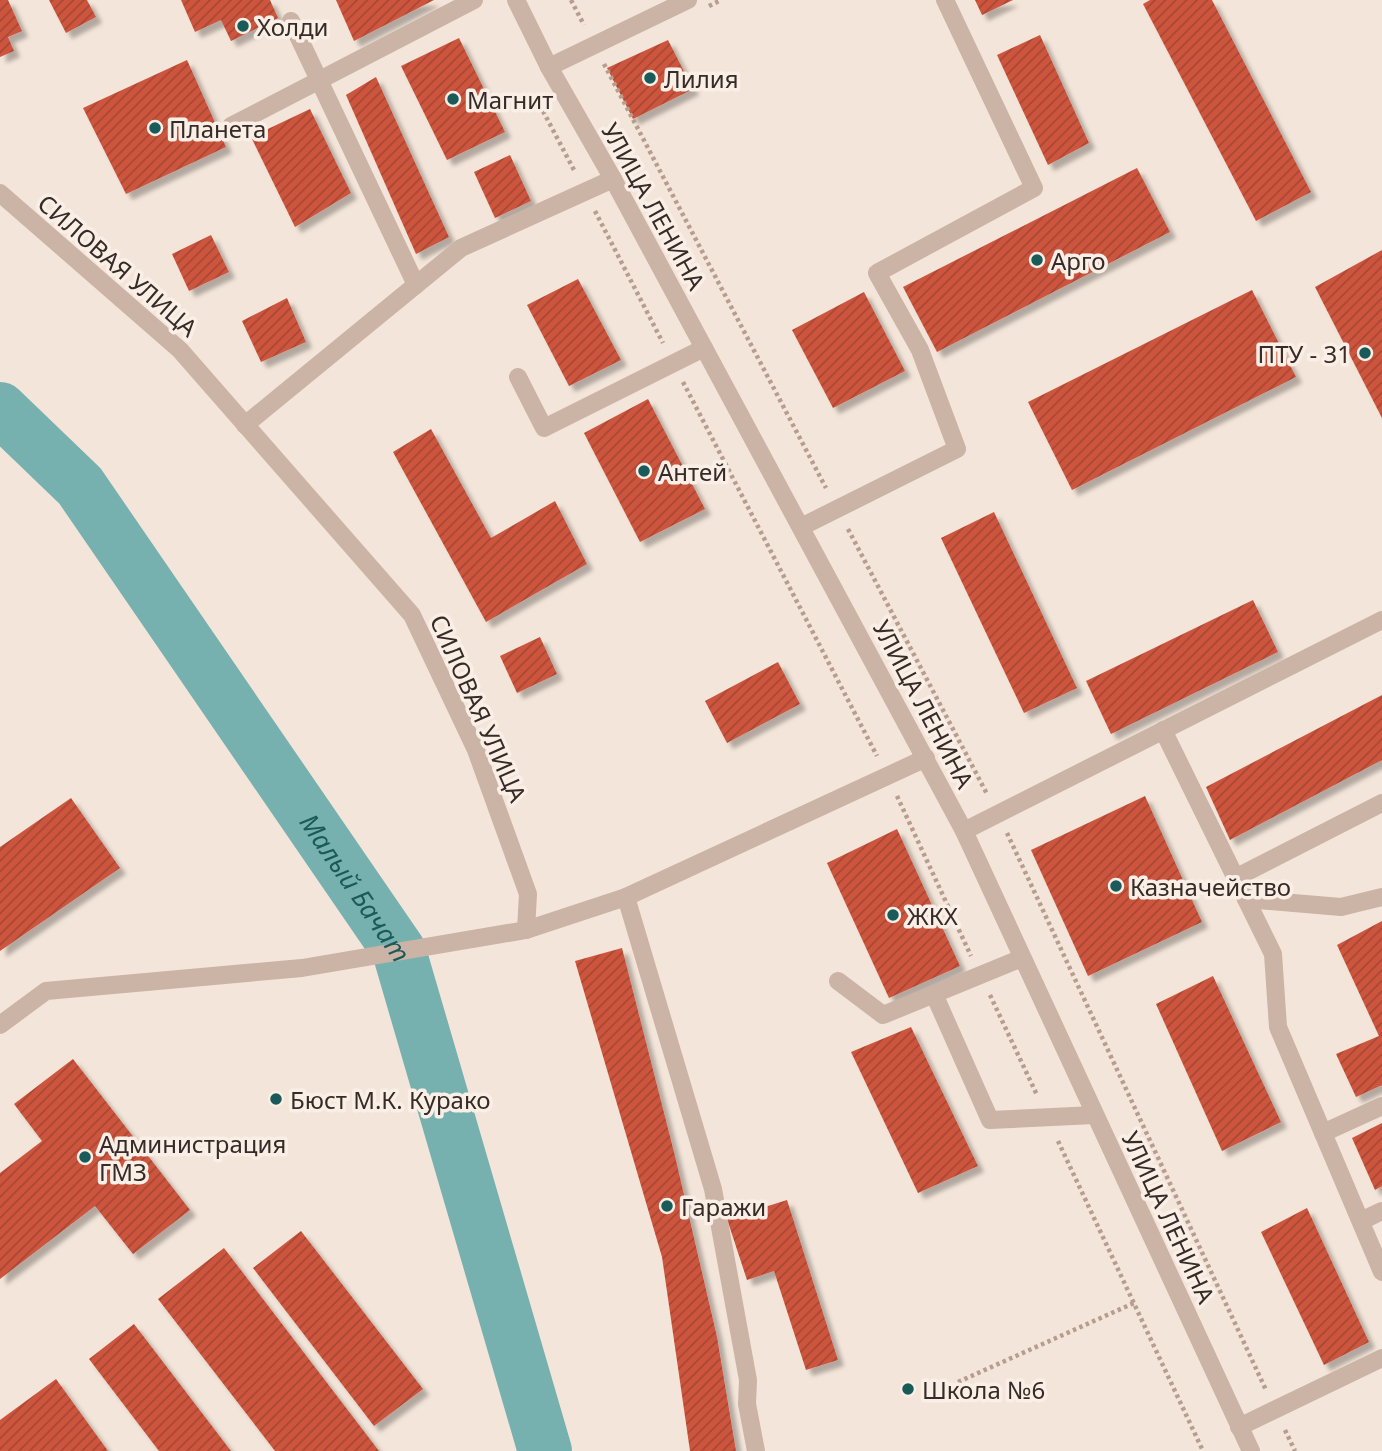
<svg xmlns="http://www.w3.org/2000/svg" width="1382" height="1451" font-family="'Noto Sans',sans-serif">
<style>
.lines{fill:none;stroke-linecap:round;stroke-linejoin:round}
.river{stroke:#77b1af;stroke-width:54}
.building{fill:url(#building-hatch);filter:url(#shadow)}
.path{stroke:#b79d8f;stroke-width:4.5;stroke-dasharray:3.5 3.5;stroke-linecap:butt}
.service{stroke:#cbb3a5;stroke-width:18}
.minor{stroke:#cbb3a5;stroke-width:18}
.tertiary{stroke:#cbb3a5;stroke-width:18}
.poi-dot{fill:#1a5a59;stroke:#faefe6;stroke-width:2.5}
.labels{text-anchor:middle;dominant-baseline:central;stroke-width:7;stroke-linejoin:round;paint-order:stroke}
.poi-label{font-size:24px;fill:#372a27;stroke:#faefe6;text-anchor:start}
.street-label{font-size:24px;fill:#372a27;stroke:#faefe6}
.water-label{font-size:26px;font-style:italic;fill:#1a5a59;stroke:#faefe6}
</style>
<defs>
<pattern id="building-hatch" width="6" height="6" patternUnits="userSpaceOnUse" patternTransform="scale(1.75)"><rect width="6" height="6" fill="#cd553e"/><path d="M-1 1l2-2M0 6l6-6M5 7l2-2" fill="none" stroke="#a74734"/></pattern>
<filter id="shadow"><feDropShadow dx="6" dy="6" stdDeviation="2" flood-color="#0004"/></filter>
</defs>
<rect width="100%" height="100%" fill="#f3e5d9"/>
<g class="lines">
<path class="river" id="s1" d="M0 409 80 486 399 951 545 1451"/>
</g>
<g class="building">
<path d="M0 0H8L22 31 8 37 14 51 0 57Z"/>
<path d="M49 0H87L96 17 66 33Z"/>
<path d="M181 0H270L278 18 231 41 221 20 195 32Z"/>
<path d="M336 0H434L354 41Z"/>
<path d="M975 0H1013L982 15Z"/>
<path d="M1150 0H1212L1311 192 1256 221 1143 4Z"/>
<path d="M1040 35 1089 143 1048 165 997 55Z"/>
<path d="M459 38 505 132 447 160 401 66Z"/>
<path d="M668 40 693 89 633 119 607 68Z"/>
<path d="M187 60 226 147 126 194 83 108Z"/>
<path d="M376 77 449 237 416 254 346 95Z"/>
<path d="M310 109 351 193 295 227 251 137Z"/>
<path d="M510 155 531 201 495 218 474 172Z"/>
<path d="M1137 168 1170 232 937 352 903 287Z"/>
<path d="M211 235 229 272 189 291 172 254Z"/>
<path d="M1382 250V418L1315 287Z"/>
<path d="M578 279 621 360 569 386 527 305Z"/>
<path d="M1252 290 1296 377 1072 490 1028 402Z"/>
<path d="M864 292 905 371 833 408 792 330Z"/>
<path d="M287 298 306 342 261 362 242 321Z"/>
<path d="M648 399 705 509 640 542 584 433Z"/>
<path d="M431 429 491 538 555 501 587 564 486 622 393 452Z"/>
<path d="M994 512 1077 688 1024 713 941 538Z"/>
<path d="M1253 600 1278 652 1111 734 1086 681Z"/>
<path d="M540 637 557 674 517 693 500 656Z"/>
<path d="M778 662 800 704 727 743 705 701Z"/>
<path d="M1382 695V760L1230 840 1206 787Z"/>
<path d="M1145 796 1202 922 1088 976 1031 850Z"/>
<path d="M71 798 120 868 0 951V847Z"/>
<path d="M897 829 960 966 889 998 827 863Z"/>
<path d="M1382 921V1085L1356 1097 1336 1054 1379 1036 1337 945Z"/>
<path d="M622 948 675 1156 717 1337 736 1451H690L662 1257 575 961Z"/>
<path d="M1213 976 1281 1122 1222 1151 1156 1004Z"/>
<path d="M911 1027 978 1166 918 1193 851 1052Z"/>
<path d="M73 1059 190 1210 133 1254 95 1206 0 1279V1173L42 1141 14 1104Z"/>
<path d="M1382 1123V1186L1375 1190 1352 1138Z"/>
<path d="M787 1200 838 1360 806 1370 774 1271 747 1280 727 1219Z"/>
<path d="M1307 1208 1369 1342 1324 1365 1261 1232Z"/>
<path d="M301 1231 423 1389 374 1426 253 1268Z"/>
<path d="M224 1248 379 1451H275L158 1299Z"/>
<path d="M134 1324 231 1451H159L89 1359Z"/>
<path d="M56 1379 108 1451H0V1420Z"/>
</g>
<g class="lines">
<g class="path">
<path d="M571 0 584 25"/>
<path d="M709 6 721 0"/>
<path d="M604 64 826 488"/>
<path d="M543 111 575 172"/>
<path d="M595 211 663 343"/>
<path d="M683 382 877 756"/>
<path d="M848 529 987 794"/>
<path d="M897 796 971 956"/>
<path d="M1007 833 1266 1390"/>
<path d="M990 995 1037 1095"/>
<path d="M1058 1141 1203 1451"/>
<path d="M958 1382 1134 1303"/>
<path d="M1285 1430 1295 1451"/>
</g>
<g class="service">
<path d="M291 21 416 285"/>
<path d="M549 67 688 0"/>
<path d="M231 126 474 0"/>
<path d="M0 193 180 350 412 615 476 750 528 894 526 930 626 897 926 758"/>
<path d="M518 377 544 428 704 348"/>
<path d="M245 425 461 248 613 179"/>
<path d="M801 527 957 449 920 350 877 273 1034 188 945 0"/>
<path d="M1163 730 1273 954 1278 1027 1382 1272"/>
<path d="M1235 878 1382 803"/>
<path d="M626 897 713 1189 748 1380 747 1404 756 1451"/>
<path d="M1246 899 1341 907 1382 897"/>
<path d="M838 981 883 1015 1022 958"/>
<path d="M934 994 990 1120 1094 1115"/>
<path d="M0 1025 46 991 302 968 526 930"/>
<path d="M1323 1133 1382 1106"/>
<path d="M1361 1221 1382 1211"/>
<path d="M1239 1427 1382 1358"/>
</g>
<path class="minor" d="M964 831 1382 620"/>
<path class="tertiary" d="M516 0 549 67 613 179 964 831 1251 1451"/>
</g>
<g class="poi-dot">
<circle cx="243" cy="26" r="7"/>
<circle cx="650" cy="78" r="7"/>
<circle cx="453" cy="99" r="7"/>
<circle cx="155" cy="128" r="7"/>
<circle cx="1037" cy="260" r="7"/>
<circle cx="1365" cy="353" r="7"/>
<circle cx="644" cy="471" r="7"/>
<circle cx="1116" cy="886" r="7"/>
<circle cx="893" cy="915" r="7"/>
<circle cx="276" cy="1099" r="7"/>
<circle cx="85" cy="1157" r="7"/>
<circle cx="667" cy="1206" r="7"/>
<circle cx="908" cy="1389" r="7"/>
</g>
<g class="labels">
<g class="poi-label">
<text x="257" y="26">Холди</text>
<text x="664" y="78">Лилия</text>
<text x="467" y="99">Магнит</text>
<text x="169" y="128">Планета</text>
<text x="1051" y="260">Арго</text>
<text x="1351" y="353" text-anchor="end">ПТУ - 31</text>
<text x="658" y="471">Антей</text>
<text x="1130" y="886">Казначейство</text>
<text x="907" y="915">ЖКХ</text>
<text x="290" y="1099">Бюст М.К. Курако</text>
<text x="99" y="1143">Администрация<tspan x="99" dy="28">ГМЗ</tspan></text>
<text x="681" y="1206">Гаражи</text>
<text x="922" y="1389">Школа №6</text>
</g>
<g class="street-label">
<text transform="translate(654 206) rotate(61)">УЛИЦА ЛЕНИНА</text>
<text transform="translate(118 265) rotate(41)">СИЛОВАЯ УЛИЦА</text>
<text transform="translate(924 704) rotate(62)">УЛИЦА ЛЕНИНА</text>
<text transform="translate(479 708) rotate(66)">СИЛОВАЯ УЛИЦА</text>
<text transform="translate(1169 1217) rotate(65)">УЛИЦА ЛЕНИНА</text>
</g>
<g class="water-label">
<text stroke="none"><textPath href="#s1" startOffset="598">Малый Бачат</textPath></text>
</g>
</g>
</svg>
